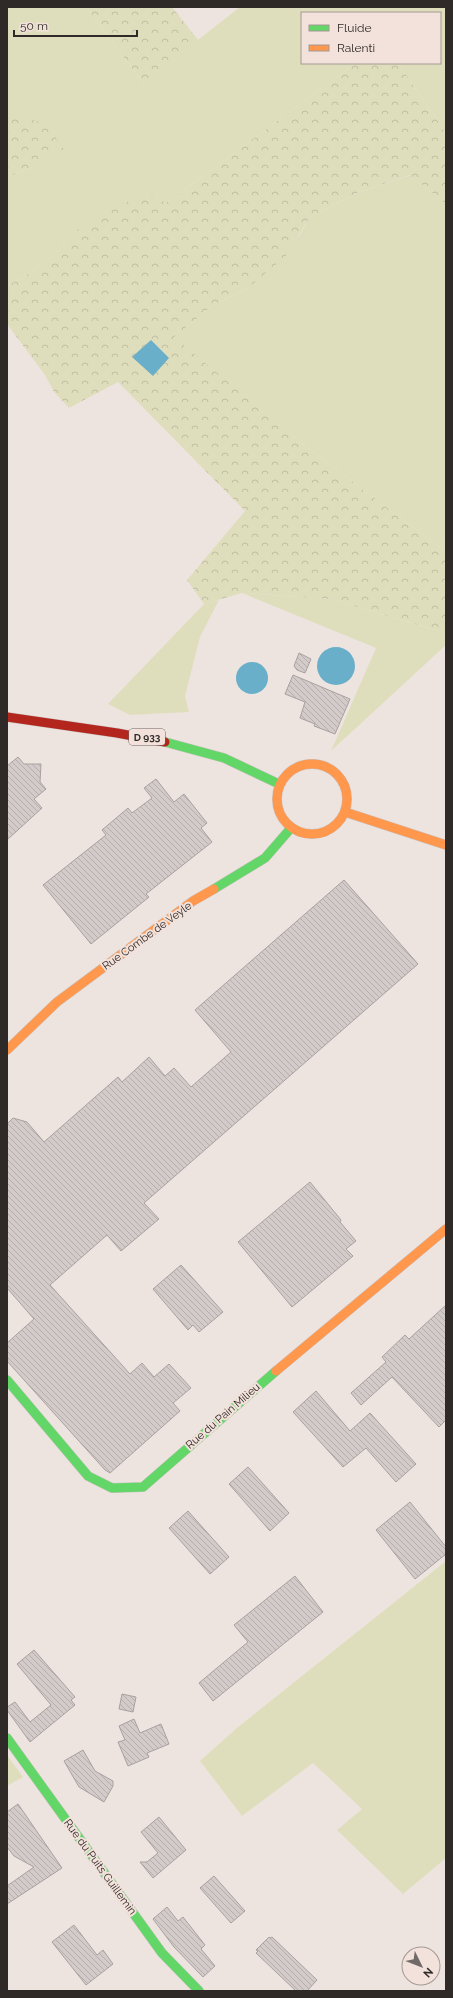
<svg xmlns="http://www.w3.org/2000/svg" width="453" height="1998" font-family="Raleway,sans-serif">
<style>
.green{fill:#dfdebc}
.forest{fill:url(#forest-crowns)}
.water{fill:#6aafc9}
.building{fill:url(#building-back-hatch);stroke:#a8a1a0}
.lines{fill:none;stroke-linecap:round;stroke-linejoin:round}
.fast-casing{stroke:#cac2bf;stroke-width:10}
.slow-casing{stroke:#cac2bf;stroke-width:10}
.jam-casing{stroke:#cac2bf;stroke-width:10}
.fast{stroke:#63d668;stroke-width:9}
.slow{stroke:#ff974d;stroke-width:9}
.jam{stroke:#b3261e;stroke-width:9}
.labels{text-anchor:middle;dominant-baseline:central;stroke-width:4;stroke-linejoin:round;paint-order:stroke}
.shield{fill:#f2e2db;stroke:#6a605d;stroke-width:1}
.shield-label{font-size:10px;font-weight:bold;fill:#2f2927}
.street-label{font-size:11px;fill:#2f2927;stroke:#f2e2db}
</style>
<defs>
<pattern id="forest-crowns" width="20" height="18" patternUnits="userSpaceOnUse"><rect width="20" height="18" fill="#dfdebc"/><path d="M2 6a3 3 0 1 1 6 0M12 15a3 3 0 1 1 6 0" fill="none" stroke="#c0bea2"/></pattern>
<pattern id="building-back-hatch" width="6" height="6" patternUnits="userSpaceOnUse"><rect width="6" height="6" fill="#d3cbc9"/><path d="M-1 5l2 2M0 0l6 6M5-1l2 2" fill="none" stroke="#b5aead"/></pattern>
</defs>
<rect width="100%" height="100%" fill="#ede4e0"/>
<g class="green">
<path d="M7 7H86L143 83 240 7H446V133L398 63H440V13H302V63H356L166 203 75 231 59 251 30 273 7 286V177L36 166 7 113Z"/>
<path d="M411 175 446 204V552L305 446 173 337 213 305 248 288 299 236 310 217 359 192Z"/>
<path d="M242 593 330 599 446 633V645L331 751 376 648Z"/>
<path d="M219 600 200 637 185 696 189 712 130 715 108 704 204 604Z"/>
<path d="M446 1561V1858L403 1894 337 1830 362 1809 313 1763 242 1816 200 1761 238 1727Z"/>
<path d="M7 1755 23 1777 7 1786Z"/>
</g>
<g class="forest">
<path d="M86 7H172L199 41 143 83Z"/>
<path d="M356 63H398L446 133V204L410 175 359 192 310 217 285 257 248 288 213 305 174 337 305 446 446 552V633L330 599 242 593 204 604 187 580 245 511 118 382 69 408 54 392 45 375 7 324V286L30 273 59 251 75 231 119 205 150 193 166 203Z"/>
<path d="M7 113 47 124 64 150 36 166 7 177Z"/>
</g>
<g class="water">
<path d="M151 340 169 358 153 376 132 357Z"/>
<circle cx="336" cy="666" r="19"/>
<circle cx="252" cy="678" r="16"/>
</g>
<g class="building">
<path d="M299 653 311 659 305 673 297 670 294 666Z"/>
<path d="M293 675 350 699 335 734 314 726 315 724 300 718 305 702 285 694Z"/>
<path d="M18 757 24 764H41L40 782 46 789 34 799 42 808 7 840V766Z"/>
<path d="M156 779 174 802 184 794 207 823 201 828 212 842 146 894 149 897 91 944 43 885 106 835 102 830 128 808 132 813 152 798 144 788Z"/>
<path d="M344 880 418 964 144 1203 159 1219 121 1251 107 1235 50 1285 130 1374 142 1363 154 1377 169 1364 191 1388 173 1403 180 1411 110 1473 105 1470 7 1361V1343L34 1319 7 1288V1124L13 1118 27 1122 44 1142 118 1077 122 1082 149 1057 165 1076 174 1068 191 1087 231 1052 195 1010Z"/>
<path d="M310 1182 341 1220 340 1222 356 1241 346 1249 353 1256 292 1307 238 1242Z"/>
<path d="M181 1265 223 1312 199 1332 193 1325 188 1330 153 1289Z"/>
<path d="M446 1305V1420L439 1427 392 1377 361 1405 351 1393 386 1362 382 1357 405 1335 409 1339Z"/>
<path d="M316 1391 350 1431 370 1413 416 1464 396 1482 366 1448 343 1467 293 1412Z"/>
<path d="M248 1467 289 1513 270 1531 229 1484Z"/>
<path d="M410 1502 446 1547V1554L415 1579 376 1530Z"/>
<path d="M188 1511 229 1557 210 1574 169 1528Z"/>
<path d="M295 1576 323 1612 213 1701 199 1683 248 1642 234 1625Z"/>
<path d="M34 1650 75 1697 71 1700 75 1705 30 1742 7 1710V1707L15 1702 30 1722 51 1705 17 1664Z"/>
<path d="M122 1694 136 1697 133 1712 119 1709Z"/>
<path d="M134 1719 140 1733 161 1724 169 1744 147 1753 149 1757 128 1766 118 1742 125 1740 119 1726Z"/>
<path d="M83 1750 95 1771 113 1781V1786L104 1802 79 1787 64 1761Z"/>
<path d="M18 1804 62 1868 7 1904V1886L34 1867 14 1856 7 1847V1812Z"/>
<path d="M159 1817 186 1850 153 1878 140 1862H147L158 1853 141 1832Z"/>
<path d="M214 1876 245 1911 231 1923 200 1888Z"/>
<path d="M167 1907 178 1921 183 1917 205 1945 201 1949 215 1966 203 1977 174 1947 153 1919Z"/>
<path d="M74 1925 97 1955 103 1950 113 1964 86 1985 52 1942Z"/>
<path d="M269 1937 270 1938 272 1937 317 1980 307 1991H296L256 1953 258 1951 256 1950Z"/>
</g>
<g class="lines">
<g class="fast-casing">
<g id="fast">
<path d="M165 742 224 758 279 784"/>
<path d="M214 889 265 858 291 828"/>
<path d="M7 1380 88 1476 112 1488 143 1487 276 1371"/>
<path d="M7 1738 162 1953 199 1991"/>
</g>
</g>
<g class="slow-casing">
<g id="slow">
<circle cx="312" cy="799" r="35"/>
<path d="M345 812 446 845"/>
<path d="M7 1050 57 1002 193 901 214 889"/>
<path d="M276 1371 446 1229"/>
</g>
</g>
<g class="jam-casing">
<path id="jam" d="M7 717 117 733 165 742"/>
</g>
<use href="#fast" class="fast"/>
<use href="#slow" class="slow"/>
<use href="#jam" class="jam"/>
</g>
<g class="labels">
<rect class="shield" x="129" y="729" width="36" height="16" rx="3"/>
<g class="shield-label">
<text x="147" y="737">D 933</text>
</g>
<g class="street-label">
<text transform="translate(147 936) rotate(-36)">Rue Combe de Veyle</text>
<text transform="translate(223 1416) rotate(-41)">Rue du Pain Milieu</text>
<text transform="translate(100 1867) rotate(54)">Rue du Puits Guillemin</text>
</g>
</g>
<rect width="453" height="1998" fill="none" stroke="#2f2927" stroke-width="16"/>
<rect x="301" y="12" width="140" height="52" fill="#f2e2db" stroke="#a49893"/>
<rect x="309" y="25" width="20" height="6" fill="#63d668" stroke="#a49893"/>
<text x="337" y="32" font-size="12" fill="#2f2927">Fluide</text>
<rect x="309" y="45" width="20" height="6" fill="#ff974d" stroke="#a49893"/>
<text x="337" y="52" font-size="12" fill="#2f2927">Ralenti</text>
<g transform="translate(421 1966) rotate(133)"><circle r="19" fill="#f2e2db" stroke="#a49893"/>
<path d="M0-3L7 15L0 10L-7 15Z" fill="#726a68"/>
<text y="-6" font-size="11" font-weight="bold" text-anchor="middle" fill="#2f2927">N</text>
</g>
<path d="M14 30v6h123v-6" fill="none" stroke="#2f2927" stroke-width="2"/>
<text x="20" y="30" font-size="12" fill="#2f2927" stroke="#f2e2db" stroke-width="3" paint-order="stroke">50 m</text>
</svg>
